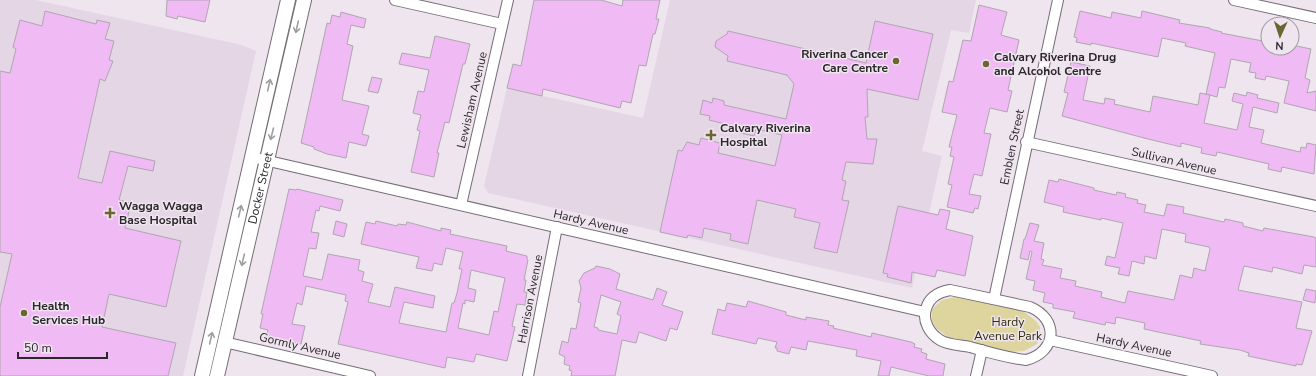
<svg xmlns="http://www.w3.org/2000/svg" width="1316" height="376" font-family="'Nunito Sans',sans-serif">
<style>
.built{fill:#e5d6e6}
.green{fill:#ddd59d}
.building{fill:#f0baf4;stroke:#afa6b0;fill-rule:evenodd}
.lines{fill:none;stroke-linecap:round;stroke-linejoin:round}
.street-casing{stroke:#756d76;stroke-width:12}
.secondary-casing{stroke:#756d76;stroke-width:16}
.street{stroke:#fff;stroke-width:10}
.secondary{stroke:#fff;stroke-width:14}
.oneway{stroke:#9f9d9f}
.poi-dot{fill:#6c6431;stroke:#eee5ef;stroke-width:1.5}
.labels{text-anchor:middle;dominant-baseline:central;stroke-width:3;stroke-linejoin:round;paint-order:stroke}
.poi-label{font-size:12px;font-weight:bold;fill:#2a262a;stroke:#eee5ef;text-anchor:start}
.street-label{font-size:12px;fill:#2a262a;stroke:#eee5ef}
.park-label{font-size:12px;fill:#312c09;stroke:#eee5ef}
</style>
<rect width="100%" height="100%" fill="#eee5ef"/>
<g class="built">
<path d="M0 0H36L242 45 256 51 183 376H0Z"/>
<path d="M670 0H976L969 33 951 30 922 151 942 156 912 288 488 193 484 186 507 88 643 118Z"/>
</g>
<path class="green" d="M959 296 1023 311 1036 321 1040 327 1039 339 1037 344 1024 351 1011 352 948 337 936 328 932 321V309L942 300Z"/>
<g class="building">
<path d="M167 0H210L205 22 178 16 177 19 166 16Z"/>
<path d="M534 0H601L622 6 623 0H660L656 19H659L655 34H653L646 66 639 65 631 103 622 101 620 108 543 89 542 96 507 88 513 64 521 66Z"/>
<path d="M979 5 1007 12 1001 35 1019 40 1008 90 1012 91 1007 112 990 108 984 133 991 134 982 176 974 174 969 194 981 196 978 209 975 208 973 213 947 207 952 185 948 184 954 157 950 156 952 147H949L957 115 942 112 949 81 953 82 963 40 971 41Z"/>
<path d="M45 11 96 24 97 20 110 23 105 39 114 41 109 60 113 61 105 81 100 79 78 178 102 183 110 151 155 161 153 171 128 166 119 200 131 203 125 228 181 241 166 307 109 294 102 327 176 343 168 376H0V307L12 254 0 252V71L10 73 16 49 13 47 20 20 42 26Z"/>
<path d="M1080 11 1111 18 1112 12 1141 18 1142 11 1180 20 1179 23 1210 28V29L1222 32 1221 33 1268 42V48H1292V45L1311 49 1305 78 1310 80 1307 93 1316 91V111L1284 103 1289 81 1266 76 1265 80 1255 78 1256 73 1249 72 1251 63 1231 59 1225 88 1219 87 1217 97 1206 94 1215 53 1185 46 1186 43 1162 38 1158 57 1091 43V45L1076 42 1077 38 1074 37Z"/>
<path d="M341 12 366 19 364 28 351 25 347 44 353 46 342 100 369 106 362 134 369 136 366 146 349 142 346 158 327 154 314 149V147L301 143 327 23 330 24 332 15 340 17Z"/>
<path d="M875 21 933 34 918 100 867 89 868 117H865L867 139H877L873 164 846 162 842 180 846 181 842 200 849 201 837 253 814 248 820 223 794 217 796 209 757 200 748 244 730 240 731 234 704 228 702 238 688 235 687 238 660 232 678 150 682 151 687 142 699 145 701 138 720 143 718 153 775 166 782 135 756 129 754 136 732 131 733 126 709 120 710 116 700 114 703 100 712 103 713 98 724 101V105L786 119 794 84 787 75 727 61 728 56 715 47 716 41 727 34 728 31 866 63Z"/>
<path d="M435 36 470 44 465 64H463L449 123 445 122 437 153H439L434 177 411 172 420 131 417 130 421 115 413 113 418 91 424 92 429 70 399 64 402 53 430 58Z"/>
<path d="M1071 62 1090 66 1083 100 1104 104 1105 98 1115 100 1114 104 1150 112 1153 96 1198 105 1200 93 1210 95 1204 123 1237 130 1243 104 1232 101 1234 93 1246 96 1247 92 1258 95 1257 98 1279 103 1277 113 1253 107 1249 127 1264 130 1261 143 1300 152 1301 147 1306 148 1307 143 1316 145 1314 174 1282 167 1281 172 1268 169 1269 164 1217 152 1216 156 1201 153 1202 148 1181 143V147L1144 138 1062 116 1068 93 1064 92Z"/>
<path d="M372 77 382 79 378 93 368 91Z"/>
<path d="M1059 179 1094 188V190L1116 195 1117 192 1126 194 1125 197 1138 200 1137 203 1146 205 1144 212 1164 216 1167 204 1184 207 1183 213 1224 222 1225 219 1243 223V226L1263 231 1264 228 1314 237 1316 238V267L1304 265 1302 274 1273 267 1272 272 1244 266 1238 290 1302 302 1296 328 1312 331 1302 365 1296 364V366L1248 356 1249 353 1240 350 1200 344 1201 341 1144 329 1145 323 1116 317 1115 324 1106 322 1105 325 1073 318 1075 312 1053 308V304L1043 302 1045 293 1033 290 1035 281 1026 279 1032 252 1030 251 1028 260 1020 258 1024 239H1025L1030 223 1039 225 1034 241 1044 243 1041 259 1044 260 1042 265 1062 269 1060 278 1076 281 1075 286 1102 292 1101 297 1125 303 1128 291 1174 300 1180 275 1192 278 1194 268 1205 271 1210 249 1209 247 1185 242 1186 234 1162 229 1156 259 1145 256 1144 264 1132 261 1129 276 1118 274 1120 268 1105 265 1107 256 1115 258 1123 223 1101 218V220L1063 212 1064 207 1044 202 1049 180 1058 182Z"/>
<path d="M289 189 296 190 297 189 343 200 340 211 320 206 319 211 316 210 311 232 319 233 316 249 309 248 303 276 322 280 328 254 360 260 358 270 364 272 362 281 373 284 368 302 390 307 395 287 435 296 433 308 404 302 399 323 446 332 452 303H454L457 293 462 269H459L463 252 446 248 442 265 434 263 432 271 416 268 419 257 361 244 366 222 375 224 376 221 397 226 398 224 406 225 407 222 441 231V228L451 230 450 234 507 246 506 251 527 256V259L528 260 524 280H526L524 292H527L525 305 517 304 512 326 515 327 507 361 476 354 474 362 447 357 445 368 338 344 348 302 345 301 346 295 306 286 302 305 297 303 292 324 305 326 301 344 266 336 268 330 260 328 263 314H261ZM471 270 505 278 498 312 494 311 489 335 458 328 463 303 465 304V300L474 302 476 290 468 288Z"/>
<path d="M898 206 938 215 940 209 950 211 946 229 973 236 965 276 937 270 935 277 912 272 911 283 887 277 888 274 883 273Z"/>
<path d="M336 221 347 224 344 237 333 234Z"/>
<path d="M596 266 610 269 620 274 616 289 653 300 657 288 667 292 662 305 683 312 677 330 670 328 666 341 639 332 636 343 622 340 615 376H571L572 371 569 370 570 366 564 364 565 357 559 354 562 341 568 343 571 328 576 329 581 303 578 302 581 288 579 281 584 273 595 268ZM601 295 621 302 617 314 621 316 617 334 598 330V328L594 327Z"/>
<path d="M1306 289 1316 291 1315 303 1303 300Z"/>
<path d="M748 301 786 312V315L806 320V317L829 321 828 325 834 326 833 328 871 337 872 333 911 342 915 344 914 347 922 349 921 352 927 354 926 359 945 364 943 376H929L891 367 889 376H878L881 361 856 356 857 350 808 341 806 350 791 347 789 354 777 351V348H775L777 342 758 338 756 344 712 334 718 309 725 311 727 303 746 307Z"/>
</g>
<g class="lines">
<g class="street-casing">
<g id="street">
<path d="M395 0 502 24"/>
<path d="M1234 0 1316 18"/>
<path d="M1026 142 1316 206"/>
<path d="M260 159 925 312"/>
<path d="M461 205 508 0"/>
<path d="M950 290 1030 307C1059 319 1057 352 1026 360 1007 358 988 352 970 347 961 345 948 345 940 340 930 334 922 321 926 309 929 297 939 292 950 290Z"/>
<path d="M994 299 1058 0"/>
<path d="M1050 340 1212 376"/>
<path d="M224 342 370 376"/>
<path d="M528 376 557 227"/>
<path d="M976 376 982 350"/>
</g>
</g>
<g class="secondary-casing">
<g id="secondary">
<path d="M202 376 288 0"/>
<path id="s1" d="M217 376 304 0"/>
</g>
</g>
<use href="#street" class="street"/>
<use href="#secondary" class="secondary"/>
</g>
<defs><path id="oneway-shaft" d="M-6 0H5M1.5-3L5.5 0L1.5 3" fill="none" stroke-width="1.6" stroke-linecap="round" stroke-linejoin="round"/></defs>
<g class="oneway">
<use href="#oneway-shaft" transform="translate(297 27) rotate(103)"/>
<use href="#oneway-shaft" transform="translate(269 85) rotate(-77)"/>
<use href="#oneway-shaft" transform="translate(272 134) rotate(104)"/>
<use href="#oneway-shaft" transform="translate(240 211) rotate(-77)"/>
<use href="#oneway-shaft" transform="translate(243 260) rotate(103)"/>
<use href="#oneway-shaft" transform="translate(211 338) rotate(-77)"/>
</g>
<g class="poi-dot">
<circle cx="896" cy="61" r="4"/>
<circle cx="986" cy="64" r="4"/>
<path d="M709 129h4v4h4v4h-4v4h-4v-4h-4v-4h4z"/>
<path d="M108 207h4v4h4v4h-4v4h-4v-4h-4v-4h4z"/>
<circle cx="24" cy="313" r="4"/>
</g>
<g class="labels">
<g class="poi-label">
<text x="888" y="54" text-anchor="end">Riverina Cancer<tspan x="888" dy="14">Care Centre</tspan></text>
<text x="994" y="57">Calvary Riverina Drug<tspan x="994" dy="14">and Alcohol Centre</tspan></text>
<text x="720" y="128">Calvary Riverina<tspan x="720" dy="14">Hospital</tspan></text>
<text x="119" y="206">Wagga Wagga<tspan x="119" dy="14">Base Hospital</tspan></text>
<text x="32" y="306">Health<tspan x="32" dy="14">Services Hub</tspan></text>
</g>
<g class="street-label">
<text transform="translate(472 100) rotate(-77)">Lewisham Avenue</text>
<text transform="translate(1012 147) rotate(-78)">Emblen Street</text>
<text transform="translate(1174 161) rotate(13)">Sullivan Avenue</text>
<text stroke="none"><textPath href="#s1" startOffset="193">Docker Street</textPath></text>
<text transform="translate(591 222) rotate(13)">Hardy Avenue</text>
<text transform="translate(530 299) rotate(-79)">Harrison Avenue</text>
<text transform="translate(1134 345) rotate(12)">Hardy Avenue</text>
<text transform="translate(300 346) rotate(13)">Gormly Avenue</text>
</g>
<g class="park-label">
<text x="1008" y="322">Hardy<tspan x="1008" dy="14">Avenue Park</tspan></text>
</g>
</g>
<g transform="translate(1280 36) rotate(183)"><circle r="19" fill="#eee5ef" stroke="#a099a0"/>
<path d="M0-3L7 15L0 10L-7 15Z" fill="#6c6431"/>
<text y="-6" font-size="11" font-weight="bold" text-anchor="middle" fill="#2a262a">N</text>
</g>
<path d="M18 352v6h89v-6" fill="none" stroke="#2a262a" stroke-width="2"/>
<text x="24" y="352" font-size="12" fill="#2a262a" stroke="#eee5ef" stroke-width="3" paint-order="stroke">50 m</text>
</svg>
